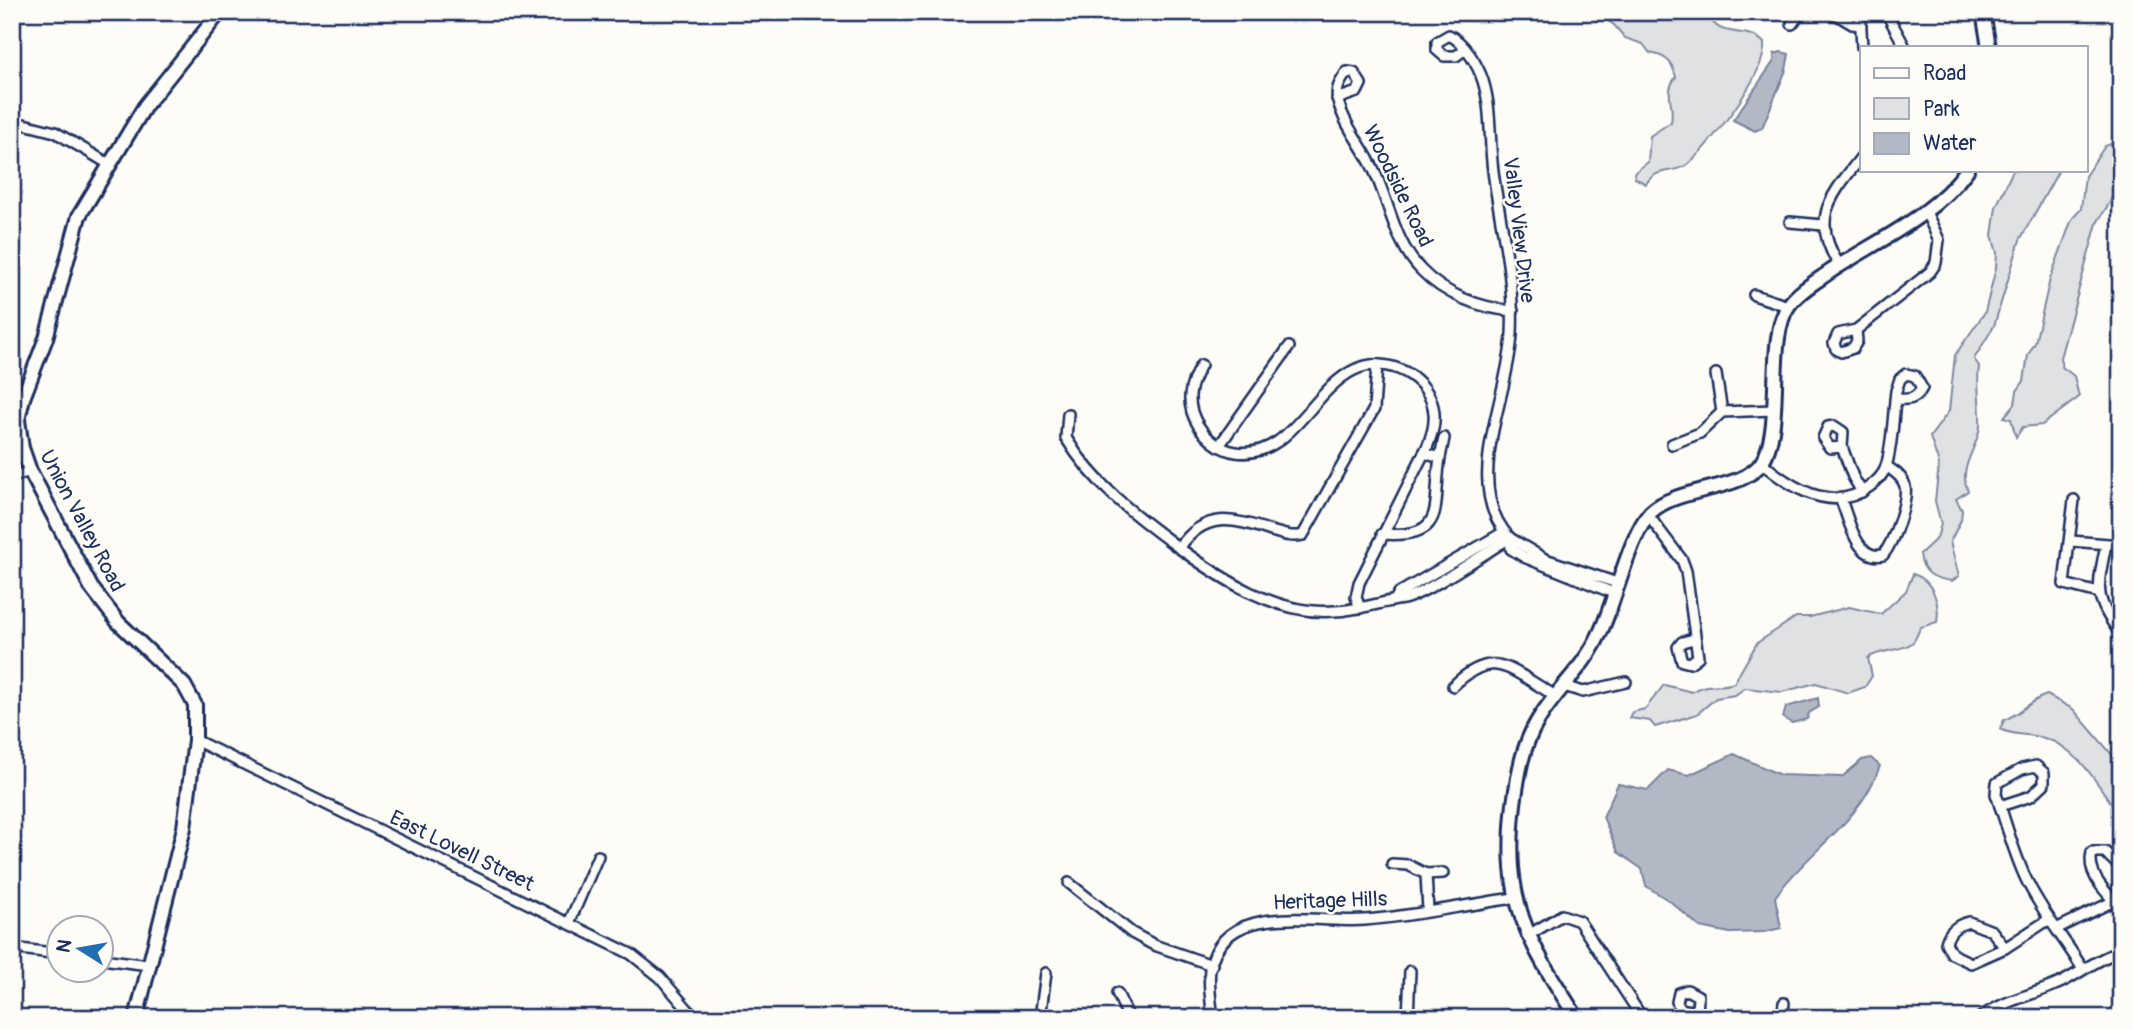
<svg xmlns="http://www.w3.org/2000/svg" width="2133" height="1030" font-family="Pangolin,sans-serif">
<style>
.green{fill:#e0e1e3;stroke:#7e88a0;stroke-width:2}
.water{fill:#b3b8c5;stroke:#76819c;stroke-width:2}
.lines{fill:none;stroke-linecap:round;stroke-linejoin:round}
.street-casing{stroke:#1b2f5e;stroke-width:14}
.secondary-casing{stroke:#1b2f5e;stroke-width:18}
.street{stroke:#fdfcf7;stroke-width:9}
.secondary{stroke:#fdfcf7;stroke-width:12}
.labels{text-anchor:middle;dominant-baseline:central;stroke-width:5;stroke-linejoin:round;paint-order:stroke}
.street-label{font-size:21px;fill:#1b2f5e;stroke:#fdfcf7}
</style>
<rect width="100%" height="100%" fill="#fdfcf7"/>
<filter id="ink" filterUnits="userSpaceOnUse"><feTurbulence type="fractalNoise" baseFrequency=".0143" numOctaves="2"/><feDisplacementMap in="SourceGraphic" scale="14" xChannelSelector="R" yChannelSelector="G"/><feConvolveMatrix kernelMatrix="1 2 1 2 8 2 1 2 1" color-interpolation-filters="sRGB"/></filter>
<g filter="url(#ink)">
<g class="green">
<path d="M1596 12H1708C1716 42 1747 24 1764 43 1768 72 1710 145 1688 164 1675 175 1656 166 1646 184L1635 178 1634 173 1648 162 1650 136 1671 122C1675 104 1663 93 1676 77 1672 61 1666 56 1650 53L1643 44 1625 38 1614 25Z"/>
<path d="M2116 142 2121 169 2110 202 2097 223 2060 358 2062 367 2074 376 2079 397 2042 425 2023 427 2016 437 2011 419 2004 417 2015 404 2017 391 2024 381 2028 355 2035 343 2050 279 2072 219 2081 209 2085 176 2105 146Z"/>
<path d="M2013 170H2059L2020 240 1994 326 1974 359 1979 366C1976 388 1981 405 1980 426 1978 448 1957 468 1968 491L1956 499 1962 510 1961 520 1950 542 1959 576 1952 581C1935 579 1922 574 1920 554L1937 538 1941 524 1935 501 1939 464 1930 437 1949 411 1955 355 1985 312 1996 268 1997 253 1992 235 1996 207Z"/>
<path d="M1913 574C1933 580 1940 603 1937 622L1921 627C1918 631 1916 640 1912 643 1900 652 1881 649 1868 658L1872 676 1865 687 1848 693 1816 683 1782 692 1745 688 1735 695 1716 698 1697 714 1655 727 1650 721 1629 718 1632 712 1645 709 1664 685 1692 692C1707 681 1718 689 1734 683L1757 643 1796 617H1810L1849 607 1881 614 1906 591Z"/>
<path d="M2047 695 2073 709 2121 765V817C2099 788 2081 749 2044 738 2030 734 2013 736 2000 729L2004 720C2021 714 2030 700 2047 695Z"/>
</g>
<g class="water">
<path d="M1781 52 1789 54 1786 70 1762 128 1755 131 1733 120 1774 61V54Z"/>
<path d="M1818 698 1819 707 1809 713 1807 719 1792 723 1783 718 1786 707Z"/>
<path d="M1734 754 1780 775 1842 777 1862 760 1871 758 1880 766C1859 825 1810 848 1775 897L1781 928 1764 932 1730 933 1700 927 1671 902 1646 886 1642 869 1618 852 1603 817 1618 784 1648 790 1668 770 1689 775Z"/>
</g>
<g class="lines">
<g class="street-casing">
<g id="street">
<path d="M1832 12 1852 24 1861 25"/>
<path d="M1860 12 1862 47"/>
<path d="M1886 12 1905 47"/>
<path d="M1792 24 1801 12"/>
<path d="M1337 99 1357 92 1361 84 1354 73 1347 72C1340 82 1335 89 1338 101 1344 124 1360 143 1371 164 1389 199 1393 241 1421 270 1445 295 1480 308 1513 311"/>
<path d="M12 121 55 132 109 164"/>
<path d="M1790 222 1823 225"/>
<path d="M1840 266C1808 218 1832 195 1862 156"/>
<path d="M1754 295 1788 306"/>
<path d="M1856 330 1857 341 1853 348 1841 352 1836 349 1834 343 1838 334 1856 330 1930 272 1936 263 1939 240 1926 212"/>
<path d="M1201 365C1189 385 1185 404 1198 425 1206 438 1220 450 1236 452 1290 460 1311 391 1354 370 1387 354 1431 377 1434 413 1435 425 1432 434 1428 445L1359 583 1356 597 1360 608"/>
<path d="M1716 374 1722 412"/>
<path d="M1068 414 1066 438C1094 484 1133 514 1175 545 1220 578 1277 616 1335 611 1358 610 1381 602 1403 599 1424 595 1488 551 1510 538 1460 486 1509 397 1512 334 1515 278 1500 225 1493 171 1489 142 1492 109 1483 81 1478 65 1464 42 1449 35L1437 42V50L1444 56H1456L1464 50"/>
<path d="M1672 444 1700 433 1722 412 1773 410"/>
<path d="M1219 446 1289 347"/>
<path d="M1842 447 1830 448 1823 438 1828 427 1834 426 1843 432 1842 447 1853 477 1862 492"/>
<path d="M1440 458 1444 438"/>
<path d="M1762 463C1791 488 1833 514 1869 487 1876 482 1883 475 1886 467 1893 443 1893 415 1896 391L1900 379 1906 374 1915 376 1922 388C1916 400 1908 400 1895 399"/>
<path d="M12 477 30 471"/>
<path d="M1841 500C1849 519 1856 561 1883 555 1893 543 1908 502 1905 486 1903 477 1894 471 1886 466"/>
<path d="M2074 500 2064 584 2099 593"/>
<path d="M1648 515 1682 560 1686 571 1698 657 1690 663 1682 661 1678 647 1682 642 1694 639"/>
<path d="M1382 534C1449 539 1432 506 1440 458L1424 453"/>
<path d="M2071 541 2121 545"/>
<path d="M2106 544C2098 587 2092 597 2121 634"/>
<path d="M1179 548C1205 511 1232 518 1271 531 1282 534 1291 538 1303 535L1374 409 1377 365"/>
<path d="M1616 594 1524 557 1511 549 1510 538 1545 559 1620 584"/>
<path d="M1396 598 1399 593 1504 532"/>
<path d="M1453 686C1493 648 1508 668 1549 692L1554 698"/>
<path d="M1564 686 1583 692 1626 682"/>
<path d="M195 740 631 954 660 977 695 1018"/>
<path d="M2036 766 2044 773V784L2031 796 2000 806 1996 794 1997 783 2022 769Z"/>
<path d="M2000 806C2008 830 2015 856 2026 879 2041 911 2064 938 2082 968"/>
<path d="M1392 864 1408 865 1426 874 1428 911"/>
<path d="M2121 868 2105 852H2092C2087 872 2101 887 2114 901L2121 900"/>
<path d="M1426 874 1443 873"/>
<path d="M1069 883 1132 933 1154 945 1212 965"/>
<path d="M1969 922 1992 931 2005 948 1971 963 1952 954 1946 943C1949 931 1956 925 1969 922Z"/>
<path d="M569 923 598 856"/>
<path d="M2058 928 2114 901"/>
<path d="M1527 936 1562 915 1579 921 1639 1013"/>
<path d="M12 948 60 954"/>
<path d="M2005 948 2048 920"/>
<path d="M102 959 149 965"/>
<path d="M1117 993 1129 1018"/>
<path d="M1696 1012 1680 1009 1677 1002 1679 993 1687 990 1698 996 1697 1018"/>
<path d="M1040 1018 1046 973"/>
<path d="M1213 1018C1211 1002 1208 985 1210 969 1223 899 1317 924 1365 920 1415 916 1465 905 1514 898"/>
<path d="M1408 1018 1410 971"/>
<path d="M1782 1018 1784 1003"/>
<path d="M1980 1018C2005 999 2035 995 2062 982 2082 972 2098 958 2121 951"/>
</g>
</g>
<g class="secondary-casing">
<g id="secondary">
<path d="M1983 12 1989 47"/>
<path d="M136 1018 184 828 195 740V705L184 685 118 622 91 587 30 471 22 448 18 420 23 398 46 338 79 216 145 106 220 12"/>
<path d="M1577 1018C1526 938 1503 902 1514 804 1518 775 1522 747 1537 722 1555 691 1584 668 1599 635 1615 604 1629 535 1651 512 1678 486 1743 492 1762 462 1785 427 1765 338 1789 305 1799 291 1817 281 1831 271 1878 240 1933 217 1967 170"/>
</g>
</g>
<use href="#street" class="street"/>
<use href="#secondary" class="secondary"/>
</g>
</g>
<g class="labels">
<g class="street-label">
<text transform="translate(1398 186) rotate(64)">Woodside Road</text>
<text transform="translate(1519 230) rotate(83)">Valley View Drive</text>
<text transform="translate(82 521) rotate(62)">Union Valley Road</text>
<text transform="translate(462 851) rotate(26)">East Lovell Street</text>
<text transform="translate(1330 901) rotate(-2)">Heritage Hills</text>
</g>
</g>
<rect width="2133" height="1030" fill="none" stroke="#fdfcf7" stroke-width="42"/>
<rect x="21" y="21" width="2091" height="988" fill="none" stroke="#1b2f5e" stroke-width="2.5" filter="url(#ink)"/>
<rect x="1860" y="46" width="228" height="126" fill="#fdfcf7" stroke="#a3aaba" stroke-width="2"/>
<rect x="1874" y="68" width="35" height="10" fill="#fdfcf7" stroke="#a3aaba" stroke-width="2"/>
<text x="1923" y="80" font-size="21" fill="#1b2f5e">Road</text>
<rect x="1874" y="98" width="35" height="21" fill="#e0e1e3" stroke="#a3aaba" stroke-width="2"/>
<text x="1923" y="116" font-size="21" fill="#1b2f5e">Park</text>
<rect x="1874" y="133" width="35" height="21" fill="#b3b8c5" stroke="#a3aaba" stroke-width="2"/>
<text x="1923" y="150" font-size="21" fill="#1b2f5e">Water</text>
<g transform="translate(80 949) rotate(281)"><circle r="33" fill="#fdfcf7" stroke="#a3aaba" stroke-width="2"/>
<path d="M0-5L12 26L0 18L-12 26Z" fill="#1f6fb2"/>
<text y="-10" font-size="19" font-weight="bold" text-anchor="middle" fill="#1b2f5e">N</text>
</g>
</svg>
